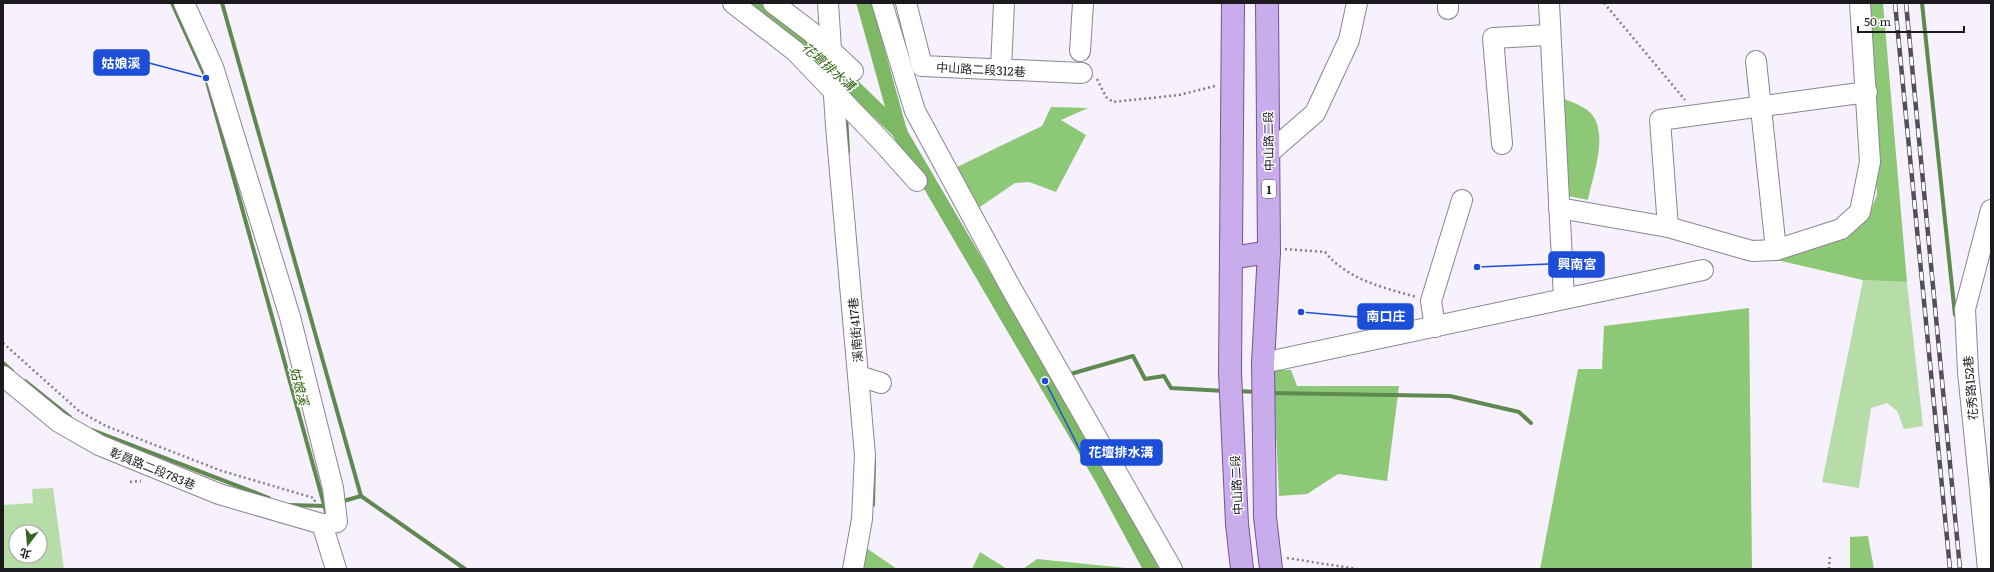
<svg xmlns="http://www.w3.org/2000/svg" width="1994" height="572" font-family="Literata,'Noto Sans TC',serif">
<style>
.green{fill:#b6dca8;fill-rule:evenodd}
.forest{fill:#8cc875}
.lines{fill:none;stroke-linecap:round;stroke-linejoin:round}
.stream{stroke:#608950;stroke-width:4}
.canal{stroke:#7db865;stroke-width:15}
.minor-casing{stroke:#8a8691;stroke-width:22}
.major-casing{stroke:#75549b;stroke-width:24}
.path{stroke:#827f87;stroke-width:2.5;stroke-dasharray:2 3;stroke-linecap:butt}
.minor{stroke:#fff;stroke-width:20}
.major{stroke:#c9aceb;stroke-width:22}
.rail-casing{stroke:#524f56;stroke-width:4.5}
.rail{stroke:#fff;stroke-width:3;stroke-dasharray:9;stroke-linecap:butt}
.labels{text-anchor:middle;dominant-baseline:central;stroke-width:3;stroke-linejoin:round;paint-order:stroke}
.shield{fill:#fff;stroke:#605f62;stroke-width:1}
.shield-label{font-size:11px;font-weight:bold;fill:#1c1a1f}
.street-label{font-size:12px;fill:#1c1a1f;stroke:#fff}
.water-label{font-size:13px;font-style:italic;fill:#2c630c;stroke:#fff}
.leader{fill:none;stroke:#1d4ed8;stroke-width:1.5}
.callout-dot{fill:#1d4ed8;stroke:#fff;stroke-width:1.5}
.callout{fill:#1d4ed8;stroke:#1d4ed8;stroke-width:1.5}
.callout-label{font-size:13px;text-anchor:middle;font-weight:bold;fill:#fff}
</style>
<rect width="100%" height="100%" fill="#f6f1fd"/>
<g class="green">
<path d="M1863 280 1907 282 1923 426 1904 429 1897 411 1887 403 1871 408 1859 488 1822 482Z"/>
<path d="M53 488 64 569H3V505L33 503 32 489ZM16 532H40V556H16Z"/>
</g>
<g class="forest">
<path d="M1860 3H1883L1907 282 1863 280 1768 258 1863 221 1872 208 1877 194Z"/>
<path d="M1558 97C1567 100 1576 103 1584 108 1613 124 1593 175 1588 200L1564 195Z"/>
<path d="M1051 107 1088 108 1061 120 1086 135 1056 192 1029 182 1015 183 977 209 957 167 1042 126Z"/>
<path d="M1749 308 1752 569H1540L1578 369H1602L1604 326Z"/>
<path d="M1273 370H1291L1297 386H1399L1387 481 1338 474 1307 494 1279 496Z"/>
<path d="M1868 536 1874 569H1850V537Z"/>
<path d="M865 547 897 569H861Z"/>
<path d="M980 552 1007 569H972Z"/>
<path d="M1037 559 1136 569H1023Z"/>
</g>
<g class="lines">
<g class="stream">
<path d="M172 3 206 78 328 519"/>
<path d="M222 3 361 496 465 569"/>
<path d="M1922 3 1955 315"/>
<path d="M843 71 845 94"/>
<path d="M846 115 848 152"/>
<path d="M3 363 12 371"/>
<path d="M1067 375 1133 356 1145 379 1164 376 1171 388 1225 391"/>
<path d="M25 381 70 417"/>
<path d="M1045 381 1056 378"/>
<path d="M1237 391 1257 392"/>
<path d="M1269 393 1450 396 1519 412 1531 423"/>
<path d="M92 430 269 498"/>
<path d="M340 502 361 496"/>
<path d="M289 505 326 506"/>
<path d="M873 505 874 460"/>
</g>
<g class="canal">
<path d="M754 3 844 78 900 132"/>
<path d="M864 3 900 133 1102 478 1151 569"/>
</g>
<g class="minor-casing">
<g id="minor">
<path d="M733 3 795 51 884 144 917 181"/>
<path d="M773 3 810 31 853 71"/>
<path d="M828 3 836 126 865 455 862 519 853 569"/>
<path d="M882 3 915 111 1011 288 1172 569"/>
<path d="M906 3 922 66 1082 73"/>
<path d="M1448 9V3"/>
<path d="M1080 51 1083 3"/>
<path d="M1756 61 1776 250"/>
<path d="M1001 69 1004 3"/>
<path d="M1502 144 1493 38 1549 35"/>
<path d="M1269 153 1315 113 1349 40 1357 3"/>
<path d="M1559 208 1668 227 1752 251 1776 250 1841 229 1860 212 1870 162 1860 3"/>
<path d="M1668 227 1660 120 1867 92"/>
<path d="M1564 299 1703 270"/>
<path d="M1435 327 1431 301 1462 200"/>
<path d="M1263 363 1564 299 1549 3"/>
<path d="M3 376 59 422 99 445 219 494 322 524 337 522 333 488 290 317 213 67 184 3"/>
<path d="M859 376 881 383"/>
<path d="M322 524 336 569"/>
<path d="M1988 569 1968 372 1965 309 1991 210"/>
</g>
</g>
<g class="major-casing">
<g id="major">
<path d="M1233 3 1230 373 1237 524 1242 569"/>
<path d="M1267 3 1269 252 1263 363 1265 517 1271 569"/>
<path d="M1231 258 1269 252"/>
</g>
</g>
<g class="path">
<path d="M1604 3 1685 100"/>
<path d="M1097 79 1106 97 1113 102 1179 95 1215 86"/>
<path d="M1285 249 1325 252C1348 280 1382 287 1416 297"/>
<path d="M3 343 79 411 106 426 222 471 314 498 316 506"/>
<path d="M130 482 141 481"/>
<path d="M1287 558 1357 569"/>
<path d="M1829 569 1830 554"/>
</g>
<use href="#minor" class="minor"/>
<use href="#major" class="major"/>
<g class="rail-casing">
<g id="rail">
<path d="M1895 3 1950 569"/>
<path d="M1906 3 1960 569"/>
</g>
</g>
<use href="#rail" class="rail"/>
</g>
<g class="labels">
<rect class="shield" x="1262" y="180" width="14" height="18" rx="3"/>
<g class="shield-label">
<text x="1269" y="189">1</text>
</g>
<g class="street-label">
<text transform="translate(981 69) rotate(3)">中山路二段312巷</text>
<text transform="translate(1268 141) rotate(-91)">中山路二段</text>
<text transform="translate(855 330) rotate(-95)">溪南街417巷</text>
<text transform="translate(1970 388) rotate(-95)">花秀路152巷</text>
<text transform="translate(153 468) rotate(22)">彰員路二段783巷</text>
<text transform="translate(1236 485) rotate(-93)">中山路二段</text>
</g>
<g class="water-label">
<text transform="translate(829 66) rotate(41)">花壇排水溝</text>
<text transform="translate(300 386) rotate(75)">姑娘溪</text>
</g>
</g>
<path class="leader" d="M206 78L149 63M1477 267L1549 264M1301 312L1358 317M1045 381L1081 452"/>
<g class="callout-dot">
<circle cx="206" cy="78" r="4"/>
<circle cx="1477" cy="267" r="4"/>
<circle cx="1301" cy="312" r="4"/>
<circle cx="1045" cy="381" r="4"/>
</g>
<g class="callout">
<rect x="94" y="50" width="55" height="25" rx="4"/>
<rect x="1549" y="252" width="55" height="25" rx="4"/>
<rect x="1358" y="304" width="55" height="25" rx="4"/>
<rect x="1081" y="440" width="81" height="25" rx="4"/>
</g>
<g class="callout-label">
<text x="121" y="68">姑娘溪</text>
<text x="1577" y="269">興南宮</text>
<text x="1386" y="321">南口庄</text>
<text x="1121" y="457">花壇排水溝</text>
</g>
<rect width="1994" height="572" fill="none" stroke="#1c1a1f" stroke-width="8"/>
<g transform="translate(28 544) rotate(196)"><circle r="19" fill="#ffffff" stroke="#a4a3a5"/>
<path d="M0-3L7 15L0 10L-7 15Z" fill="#376423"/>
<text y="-6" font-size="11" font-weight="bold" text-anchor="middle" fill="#1c1a1f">北</text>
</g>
<path d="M1858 26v6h106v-6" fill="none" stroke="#1c1a1f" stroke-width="2"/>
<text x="1864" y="26" font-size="12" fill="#1c1a1f" stroke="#ffffff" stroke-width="3" paint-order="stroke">50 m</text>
</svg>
